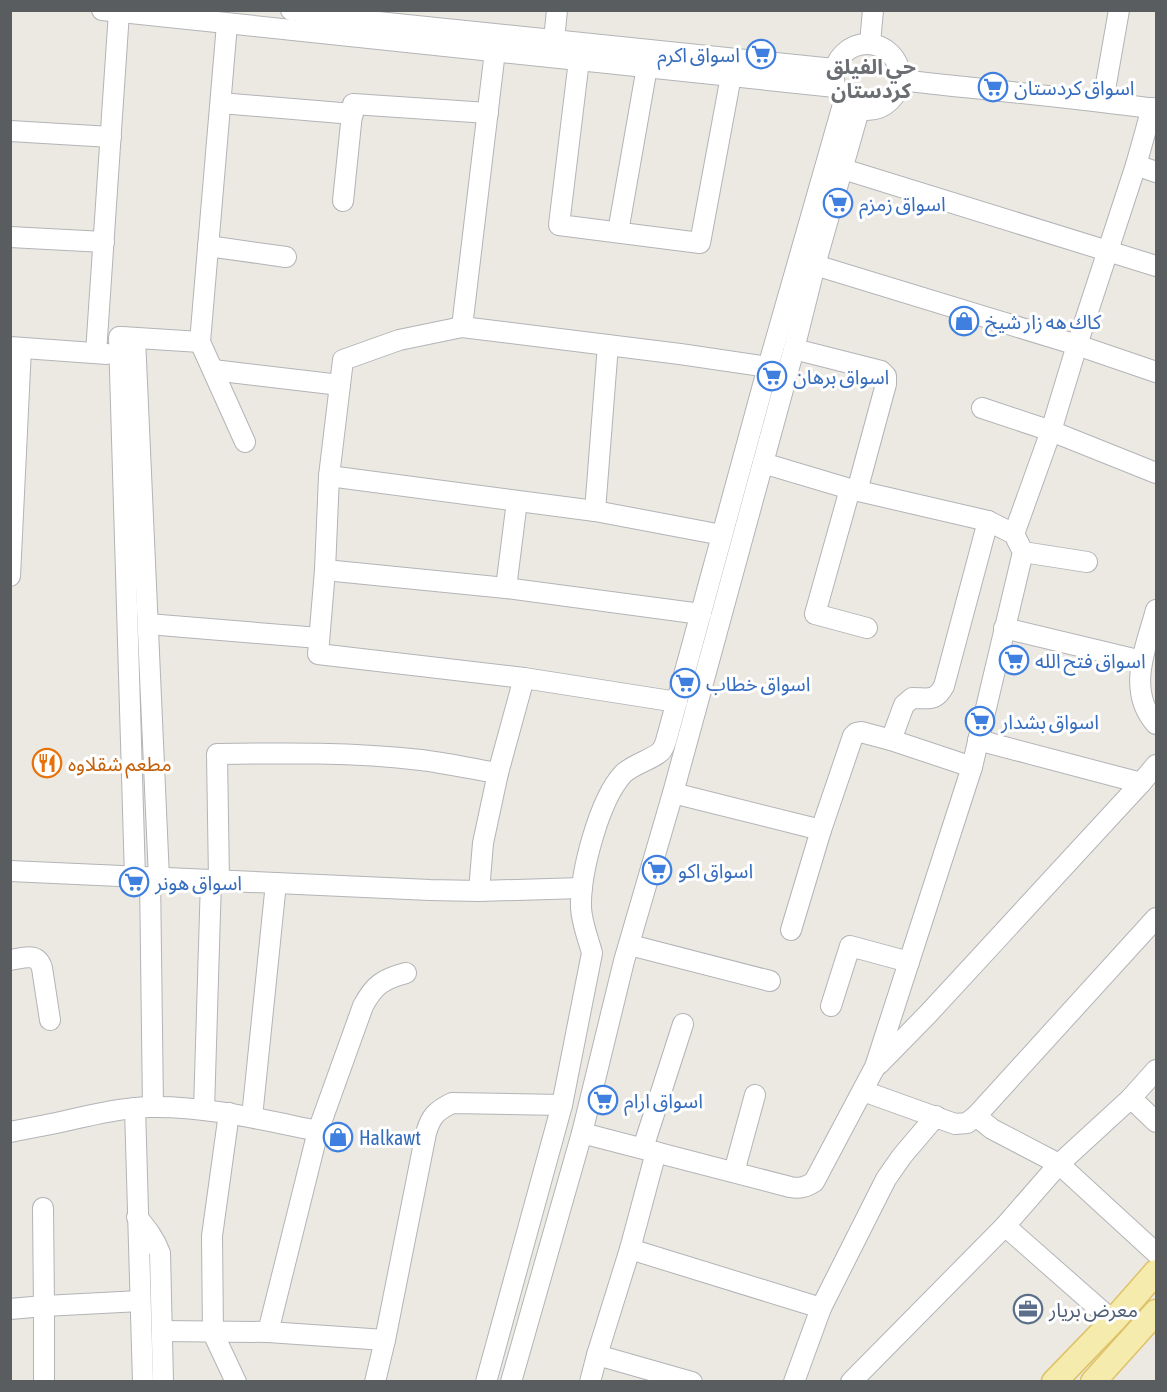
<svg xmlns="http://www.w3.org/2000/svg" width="1167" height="1392" font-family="'Asap Condensed','Noto Sans Arabic',sans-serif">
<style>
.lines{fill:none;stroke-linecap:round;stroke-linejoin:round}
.minor-casing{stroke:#b2b4b7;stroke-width:22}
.major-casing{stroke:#dfc267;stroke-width:27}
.minor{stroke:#fff;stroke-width:20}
.major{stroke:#f4ebad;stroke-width:24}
.labels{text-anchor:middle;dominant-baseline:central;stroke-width:6;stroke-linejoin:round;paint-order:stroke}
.shop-label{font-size:20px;fill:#366cbe;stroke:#fff;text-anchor:start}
.food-label{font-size:20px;fill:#c56008;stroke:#fff;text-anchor:start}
.service-label{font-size:20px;fill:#4e5e75;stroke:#fff;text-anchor:start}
.neighbourhood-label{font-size:21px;font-weight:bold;fill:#6b6e72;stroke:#fff}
</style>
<rect width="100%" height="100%" fill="#ebe9e2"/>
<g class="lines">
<g class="minor-casing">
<g id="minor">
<path d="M102 10 835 87"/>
<path d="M291 10 368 21 834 69"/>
<path d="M227 24 200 342 245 442"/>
<path d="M554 40 557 10"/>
<path d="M870 43 873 10"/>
<circle cx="867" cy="77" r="33"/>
<path d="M579 60 559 225 700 243 731 76"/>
<path d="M900 80C985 90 1071 97 1156 109"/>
<path d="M1103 101 1119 10"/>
<path d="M221 103 353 114"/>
<path d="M10 131 111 137"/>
<path d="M1136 165 1156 172"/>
<path d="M843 169 1156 266"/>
<path d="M343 201 353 104 488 113"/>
<path d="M618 232 647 67"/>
<path d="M10 237 104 242"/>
<path d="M208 246 286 257"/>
<path d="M815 265 1077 345 1156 372"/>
<path d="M462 327 495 51"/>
<path d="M119 337 135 877"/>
<path d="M122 337 200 342"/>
<path d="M135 338 159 878"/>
<path d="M10 347 107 354"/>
<path d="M794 349 881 371 886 376V384L857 491"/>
<path d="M96 353 119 12"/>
<path d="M213 370 340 385"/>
<path d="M982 408 1051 431 1156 473"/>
<path d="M329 476 595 511 722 535"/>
<path d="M850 489 815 614 867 628"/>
<path d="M595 511 608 345"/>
<path d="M1014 534 1051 431 1077 345 1136 165 1152 108"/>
<path d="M1023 552 1087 562"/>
<path d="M325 570 506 588 701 614"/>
<path d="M10 576 21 348"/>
<path d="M506 588 517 501"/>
<path d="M1156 610C1146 647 1126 691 1156 724"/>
<path d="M148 624 319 638"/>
<path d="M1004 628 1142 661"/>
<path d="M677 702 524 678 318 654 325 570 329 476 343 360 399 340 462 327 680 354 768 367"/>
<path d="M891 740 904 705 912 698C929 698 935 702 944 686L988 521"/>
<path d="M978 740 1141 783"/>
<path d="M673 793 821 830"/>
<path d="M10 871 430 890 479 891 582 888"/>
<path d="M150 877 153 1107"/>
<path d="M219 880 217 754C285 753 353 752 421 760 446 763 472 769 498 773"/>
<path d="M479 891 483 843 498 773 524 678"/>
<path d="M791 930 821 830 853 736 856 733 861 732 891 740 972 767"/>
<path d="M630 945 770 981"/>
<path d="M10 960C24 958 37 952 42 968L50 1020"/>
<path d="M831 1006 850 946 909 962"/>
<path d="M879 1064 928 1014 1141 783 1156 765"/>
<path d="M863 1091 955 1124 967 1123 976 1116 1156 918"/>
<path d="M1131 1098 1156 1122"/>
<path d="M135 1108 143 1382"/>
<path d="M204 1110 211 880"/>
<path d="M229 1113 212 1236 213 1333 236 1382"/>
<path d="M976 1116 992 1129 1059 1164 1156 1253"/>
<path d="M252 1117 276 883"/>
<path d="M10 1132C24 1129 37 1127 51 1124 84 1117 116 1108 150 1107 207 1106 263 1120 318 1131"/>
<path d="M582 1133 790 1187C800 1189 806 1187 814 1182L875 1067 972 767 1023 552 1014 534 988 521 850 489 763 463"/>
<path d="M643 1148 683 1024"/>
<path d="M734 1172 755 1095"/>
<path d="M43 1208 44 1306V1382"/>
<path d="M137 1217C147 1229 155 1239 160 1253L163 1382"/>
<path d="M1005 1226 1113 1321"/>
<path d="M630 1249 821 1308"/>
<path d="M10 1309 44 1306 140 1301"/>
<path d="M162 1331 268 1332 385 1340"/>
<path d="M268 1332 318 1131 363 1006C374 985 383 979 406 973"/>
<path d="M597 1355 692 1382"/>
<path d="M375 1382 385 1340 426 1133C431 1116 436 1111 452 1103L562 1105"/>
<path d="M486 1382 562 1105 592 953C588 938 582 924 581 908 580 873 599 800 623 774 634 763 655 759 662 750 664 747 665 744 666 741L768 367 844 101"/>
<path d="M511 1382 582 1133 624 961 673 793 794 349 815 265 859 110"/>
<path d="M590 1382 597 1355 630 1249 656 1152"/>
<path d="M794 1382 821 1308 886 1179 902 1156 936 1116"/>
<path d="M851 1382 1005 1226 1059 1164 1131 1098 1156 1070"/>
</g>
</g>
<g class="major-casing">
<g id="major">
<path d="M1054 1382 1113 1321 1156 1272"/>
<path d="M1093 1382 1156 1312"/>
</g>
</g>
<use href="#minor" class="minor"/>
<use href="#major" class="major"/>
</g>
<defs>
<g id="supermarket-ring" transform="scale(1.5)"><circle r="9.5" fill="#fff" stroke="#3f7fe0" stroke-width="1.5"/><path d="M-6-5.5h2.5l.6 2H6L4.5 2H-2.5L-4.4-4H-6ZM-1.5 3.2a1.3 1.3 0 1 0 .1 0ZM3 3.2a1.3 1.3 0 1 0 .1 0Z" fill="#3f7fe0"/></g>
<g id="shop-ring" transform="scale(1.5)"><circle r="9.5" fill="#fff" stroke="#3f7fe0" stroke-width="1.5"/><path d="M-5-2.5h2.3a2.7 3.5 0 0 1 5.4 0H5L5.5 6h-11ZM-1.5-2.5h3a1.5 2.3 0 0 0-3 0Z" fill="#3f7fe0"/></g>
<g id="restaurant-ring" transform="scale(1.5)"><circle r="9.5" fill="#fff" stroke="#e8710a" stroke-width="1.5"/><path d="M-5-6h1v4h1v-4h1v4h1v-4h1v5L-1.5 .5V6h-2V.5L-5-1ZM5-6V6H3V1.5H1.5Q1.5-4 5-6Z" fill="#e8710a"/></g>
<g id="office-ring" transform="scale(1.5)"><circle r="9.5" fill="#fff" stroke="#5c6f8a" stroke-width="1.5"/><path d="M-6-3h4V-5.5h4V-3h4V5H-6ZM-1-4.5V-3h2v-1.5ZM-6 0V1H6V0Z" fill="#5c6f8a"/></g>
</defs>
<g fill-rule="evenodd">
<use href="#supermarket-ring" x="761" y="54"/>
<use href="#supermarket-ring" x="993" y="87"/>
<use href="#supermarket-ring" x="838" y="203"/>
<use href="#shop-ring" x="964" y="321"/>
<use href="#supermarket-ring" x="772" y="376"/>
<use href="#supermarket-ring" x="1014" y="660"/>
<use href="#supermarket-ring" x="685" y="683"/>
<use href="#supermarket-ring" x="980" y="721"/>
<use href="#restaurant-ring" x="47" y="763"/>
<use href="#supermarket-ring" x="657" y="870"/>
<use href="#supermarket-ring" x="134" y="882"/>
<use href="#supermarket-ring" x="603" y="1100"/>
<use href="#shop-ring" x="338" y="1137"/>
<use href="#office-ring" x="1028" y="1309"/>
</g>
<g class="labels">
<g class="shop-label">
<text x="740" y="54" text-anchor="end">اسواق اكرم</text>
<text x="1014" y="87">اسواق كردستان</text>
<text x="859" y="203">اسواق زمزم</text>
<text x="985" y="321">كاك هه زار شيخ</text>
<text x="793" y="376">اسواق برهان</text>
<text x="1035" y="660">اسواق فتح الله</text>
<text x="706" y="683">اسواق خطاب</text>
<text x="1001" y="721">اسواق بشدار</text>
<text x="678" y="870">اسواق اكو</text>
<text x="155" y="882">اسواق هونر</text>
<text x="624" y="1100">اسواق ارام</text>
<text x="359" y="1137">Halkawt</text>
</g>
<g class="food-label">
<text x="68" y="763">مطعم شقلاوه</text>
</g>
<g class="service-label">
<text x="1049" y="1309">معرض بريار</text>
</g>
<g class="neighbourhood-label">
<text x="871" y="66">حي الفيلق<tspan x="871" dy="24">كردستان</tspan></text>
</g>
</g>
<rect width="1167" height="1392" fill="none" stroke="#5a5d60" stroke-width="24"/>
</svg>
